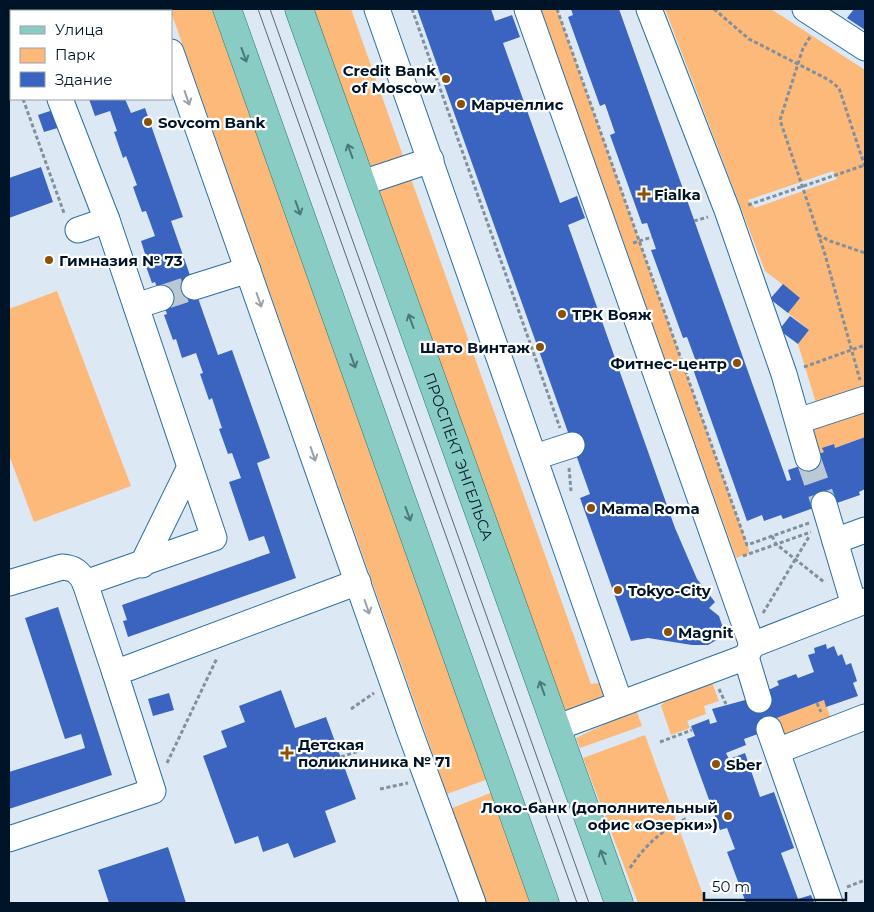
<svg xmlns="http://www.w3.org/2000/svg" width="874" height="912" font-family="Montserrat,sans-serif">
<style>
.green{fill:#fdb979;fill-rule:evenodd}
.building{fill:#3a64bf}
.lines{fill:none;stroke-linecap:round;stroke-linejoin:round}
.minor-tunnel{stroke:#bbc9d5;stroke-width:25;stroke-dasharray:25 12;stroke-linecap:butt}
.minor-casing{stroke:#2b6fa1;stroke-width:27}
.major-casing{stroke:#267673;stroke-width:29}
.path{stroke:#80909e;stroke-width:3;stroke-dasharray:4 2.5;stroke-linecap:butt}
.minor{stroke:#fff;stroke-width:25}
.major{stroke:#89ccc4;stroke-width:28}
.tram{stroke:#576878;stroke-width:1}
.oneway{stroke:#4b797d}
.oneway2{stroke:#99a1a9}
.poi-dot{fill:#8b5109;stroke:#fff;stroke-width:2}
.labels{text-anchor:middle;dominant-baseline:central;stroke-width:4.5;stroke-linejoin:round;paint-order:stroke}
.poi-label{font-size:15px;font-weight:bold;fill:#001427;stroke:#fff;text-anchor:start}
.street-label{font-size:15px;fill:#001427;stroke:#fff}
</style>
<rect width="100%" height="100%" fill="#dce9f4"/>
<g class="green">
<path d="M170 9H211L215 11 488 779 447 794Z"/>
<path d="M310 9H351L403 156 370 167 365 163Z"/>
<path d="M541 9H557L750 553 736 558Z"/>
<path d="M665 9H771L865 70V387L816 403 798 344 809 330 788 313 800 298 765 271ZM833 171 837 179 755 208 748 200Z"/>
<path d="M409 173 591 684 608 682 612 694 563 713 375 189Z"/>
<path d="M57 291 131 486 34 522 9 455V309Z"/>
<path d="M865 408V437L835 448 833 444 823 448 824 452 813 456 808 431 816 424Z"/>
<path d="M711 680 719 701 704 706 706 714 687 721 690 728 671 735 661 706 668 697Z"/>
<path d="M824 700 835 729 784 748 774 719Z"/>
<path d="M636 709 642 726 580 748 576 738Z"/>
<path d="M645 735 706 903H638L583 758Z"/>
<path d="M493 792 533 903H486L452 808Z"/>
</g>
<g class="building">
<path d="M57 9H94L95 11H58Z"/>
<path d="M417 9H491L495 21 512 15 520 37 503 43 560 203 577 196 585 218 568 225 675 528 697 579 715 602 709 608 719 616 723 628 720 638 708 645H692L648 638 631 641 580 498 590 494Z"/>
<path d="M571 9H619L787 481 791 480 788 470 800 466 798 461 824 452 822 448 834 444 835 448 865 437V489L859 492 860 495 834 504 833 501 783 519 781 515 764 521 762 515 747 521 693 369 698 367 687 337 683 338 651 250 656 249 647 223 642 224 610 135 615 133 605 104 600 106 568 17 573 15Z"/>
<path d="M854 9H865V30L847 18Z"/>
<path d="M89 99H125L131 113 145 108 183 217 171 221 218 355 232 350 270 458 257 463 296 578 128 637 123 621 127 620 122 605 270 553 264 536 249 541 229 482 241 478 232 453 228 454 219 429 222 428 212 398 209 400 200 374 203 373 196 353 182 358 176 339 173 340 164 315 167 314 155 282 152 283 143 258 146 257 141 241 155 236 146 211 142 212 133 187 137 185 126 156 123 158 114 132 117 131 110 111 95 116Z"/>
<path d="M56 109 61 127 44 132 38 115Z"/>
<path d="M41 167 53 202 9 218V178Z"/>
<path d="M783 284 800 298 788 313 770 299Z"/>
<path d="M790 316 809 330 798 344 779 330Z"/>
<path d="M58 607 112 775 9 809V772L85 748 81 734 65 739 25 618Z"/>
<path d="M826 644 827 649 834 646 838 656 842 654 846 665 851 663 857 681 853 683 858 696 826 707 824 700 774 719 777 727 744 739 746 745 726 753 729 759 745 753 760 797 774 792 794 848 781 853 798 899 811 895 814 903H746L727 852 735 849 727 828 720 830 687 739 695 736 691 726 709 719 710 724 717 722 712 709 749 699 779 685 777 681 796 674 798 678 814 672 808 655 815 653 814 648Z"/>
<path d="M281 690 295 728 326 717 356 799 325 811 336 842 294 858 288 843 263 852 258 836 235 844 203 756 227 747 221 731 245 722 239 706Z"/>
<path d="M169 693 174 710 153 716 148 699Z"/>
<path d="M168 847 186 903H109L98 870Z"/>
</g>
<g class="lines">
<g class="minor-tunnel">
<path d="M161 298 194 287"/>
<path d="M808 458 824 504"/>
</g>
<g class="minor-casing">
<g id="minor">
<path d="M26 9 27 11"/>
<path d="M156 9 157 11"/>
<path d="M377 9 620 703"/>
<path d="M527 9 752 645"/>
<path d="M649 9 727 210 784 374 808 458"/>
<path d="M805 9 865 48"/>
<path d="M171 52 410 732 473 903"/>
<path d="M60 99 107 220 214 538 85 583 115 673"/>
<path d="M362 183 431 160"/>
<path d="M78 230 107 220"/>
<path d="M194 287 248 270"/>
<path d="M136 306 161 298"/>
<path d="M798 421 865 399"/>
<path d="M535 457 572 445"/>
<path d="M824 504 854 605"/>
<path d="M835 541 865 530"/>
<path d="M142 565 190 467"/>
<path d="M9 583 62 567C74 568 80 572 85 583"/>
<path d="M746 657 759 700"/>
<path d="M556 728 746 657 752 645 865 601"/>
<path d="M769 729 830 903"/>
<path d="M777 751 865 717"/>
<path d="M9 839 153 791 115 673 358 582"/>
</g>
</g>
<g class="major-casing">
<g id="major">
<path d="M227 9 545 903"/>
<path id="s1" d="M299 9 619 903"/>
</g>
</g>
<g class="path">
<path d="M412 9 560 428"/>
<path d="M557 9 747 545 809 523"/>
<path d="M714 9 749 39 829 80 839 88 865 167"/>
<path d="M810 37 803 48 780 120 824 251 860 380"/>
<path d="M9 61 11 68"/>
<path d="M23 99 64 213"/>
<path d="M748 205 865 165"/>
<path d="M694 221 708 217"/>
<path d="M818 235 830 241 865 253"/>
<path d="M633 243 652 237"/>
<path d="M804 367 865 345"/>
<path d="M569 468 571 491"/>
<path d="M772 536 776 544 824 582"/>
<path d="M743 556 811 532"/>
<path d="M763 613 810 535"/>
<path d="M719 689 726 704"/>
<path d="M817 703 821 712"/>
<path d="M351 709 374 693"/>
<path d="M660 742 692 730"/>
<path d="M341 757 365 749"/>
<path d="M167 763 217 658"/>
<path d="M380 789 408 783"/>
<path d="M630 868C644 846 663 829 687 818"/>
<path d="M847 887 865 880"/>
</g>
<use href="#minor" class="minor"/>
<use href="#major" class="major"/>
<g class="tram">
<path d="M258 9 577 903"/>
<path d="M270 9 589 903"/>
</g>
</g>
<defs><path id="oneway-shaft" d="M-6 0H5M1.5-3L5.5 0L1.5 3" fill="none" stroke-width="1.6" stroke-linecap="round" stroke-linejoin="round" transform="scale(1.25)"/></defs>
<g class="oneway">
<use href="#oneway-shaft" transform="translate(244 55) rotate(70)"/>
<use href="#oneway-shaft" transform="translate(350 151) rotate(-110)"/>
<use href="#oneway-shaft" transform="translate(298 208) rotate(70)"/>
<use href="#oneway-shaft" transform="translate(411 321) rotate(-110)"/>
<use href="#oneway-shaft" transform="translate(353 361) rotate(70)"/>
<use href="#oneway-shaft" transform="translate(408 514) rotate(70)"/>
<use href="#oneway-shaft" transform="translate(542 688) rotate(-110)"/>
<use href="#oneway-shaft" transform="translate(603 857) rotate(-110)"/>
</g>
<g class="oneway2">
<use href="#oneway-shaft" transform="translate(187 98) rotate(71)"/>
<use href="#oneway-shaft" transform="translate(259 300) rotate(71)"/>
<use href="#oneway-shaft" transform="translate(313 454) rotate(71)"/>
<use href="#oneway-shaft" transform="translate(367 607) rotate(71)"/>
</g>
<g class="poi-dot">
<circle cx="446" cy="79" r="5"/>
<circle cx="461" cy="104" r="5"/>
<circle cx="148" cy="122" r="5"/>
<path d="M641.5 186.5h5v5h5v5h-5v5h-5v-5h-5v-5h5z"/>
<circle cx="49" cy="260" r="5"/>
<circle cx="562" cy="314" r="5"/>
<circle cx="540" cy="347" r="5"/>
<circle cx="737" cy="363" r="5"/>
<circle cx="591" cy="508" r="5"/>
<circle cx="618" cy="590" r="5"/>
<circle cx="668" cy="632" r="5"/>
<path d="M284.5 745.5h5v5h5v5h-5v5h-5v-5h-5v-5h5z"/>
<circle cx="716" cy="764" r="5"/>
<circle cx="728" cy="816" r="5"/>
</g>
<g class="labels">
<g class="poi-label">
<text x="436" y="70" text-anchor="end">Credit Bank<tspan x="436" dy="17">of Moscow</tspan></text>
<text x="471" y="104">Марчеллис</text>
<text x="158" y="122">Sovcom Bank</text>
<text x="654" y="194">Fialka</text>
<text x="59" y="260">Гимназия № 73</text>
<text x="572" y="314">ТРК Вояж</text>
<text x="530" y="347" text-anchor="end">Шато Винтаж</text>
<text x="727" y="363" text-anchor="end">Фитнес-центр</text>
<text x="601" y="508">Mama Roma</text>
<text x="628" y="590">Tokyo-City</text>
<text x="678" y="632">Magnit</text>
<text x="298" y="744">Детская<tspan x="298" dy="17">поликлиника № 71</tspan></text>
<text x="726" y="764">Sber</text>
<text x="718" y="807" text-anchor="end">Локо-банк (дополнительный<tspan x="718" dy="17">офис «Озерки»)</tspan></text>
</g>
<g class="street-label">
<text stroke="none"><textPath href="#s1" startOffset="475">ПРОСПЕКТ ЭНГЕЛЬСА</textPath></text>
</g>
</g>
<rect width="874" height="912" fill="none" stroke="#001427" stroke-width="20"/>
<rect x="10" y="10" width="162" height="90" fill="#ffffff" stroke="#99a1a9"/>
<rect x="20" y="26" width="25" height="8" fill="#89ccc4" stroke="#99a1a9"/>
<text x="55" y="35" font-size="15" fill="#001427">Улица</text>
<rect x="20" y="48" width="25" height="15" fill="#fdb979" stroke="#99a1a9"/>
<text x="55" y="60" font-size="15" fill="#001427">Парк</text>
<rect x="20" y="72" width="25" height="15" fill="#3a64bf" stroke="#99a1a9"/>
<text x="55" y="85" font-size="15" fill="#001427">Здание</text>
<path d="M704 892v8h142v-8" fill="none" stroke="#001427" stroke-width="2.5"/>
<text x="712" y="892" font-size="15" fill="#001427" stroke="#ffffff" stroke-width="4" paint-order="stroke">50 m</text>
</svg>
